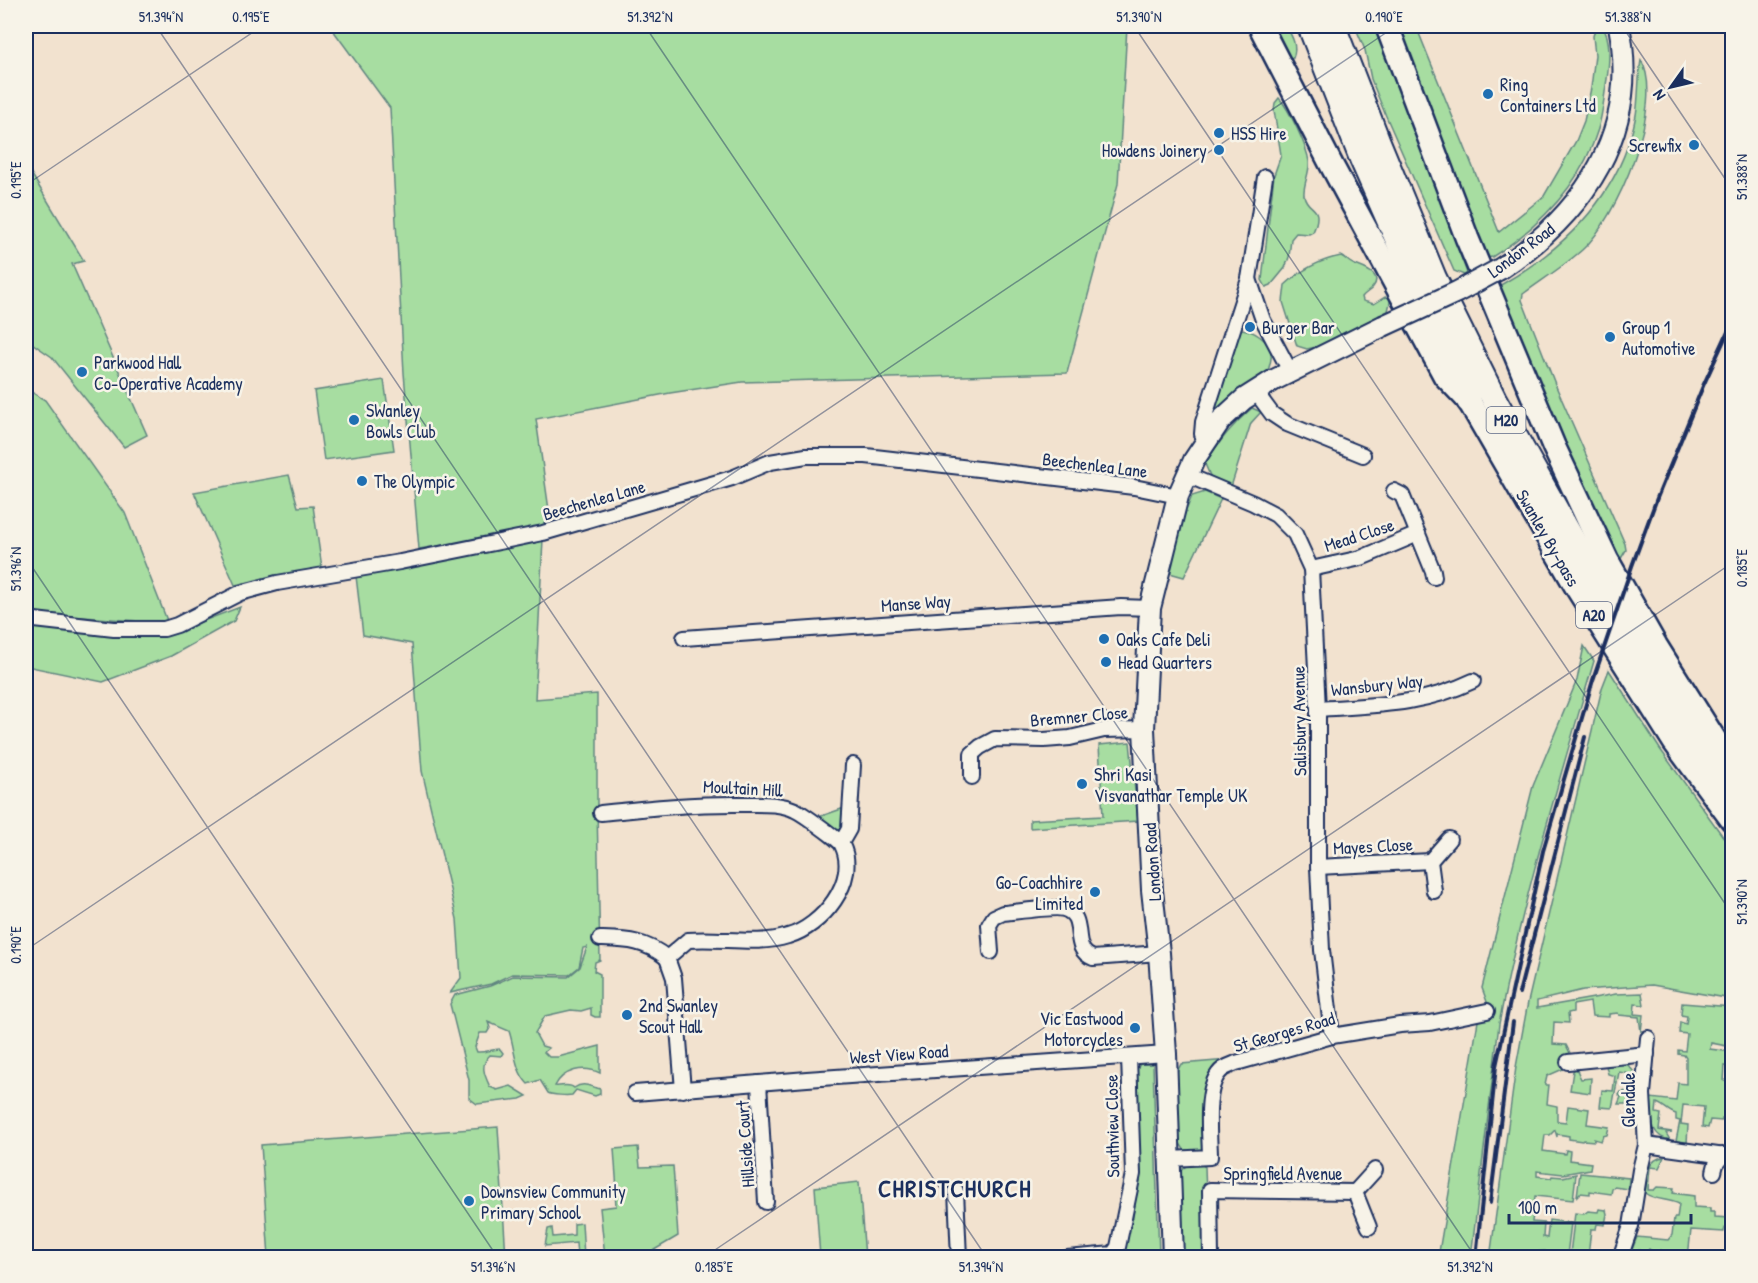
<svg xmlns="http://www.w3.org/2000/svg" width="1758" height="1283" font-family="'Patrick Hand',sans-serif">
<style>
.green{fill:#a7dda1;stroke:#618680;stroke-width:1.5}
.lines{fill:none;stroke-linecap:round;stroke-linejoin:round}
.minor-casing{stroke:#1b2f5e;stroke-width:18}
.secondary-casing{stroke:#1b2f5e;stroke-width:24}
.trunk-casing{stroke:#1b2f5e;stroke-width:27}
.motorway-casing{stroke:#1b2f5e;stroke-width:28}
.minor{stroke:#f7f3e8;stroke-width:14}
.secondary{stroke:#f7f3e8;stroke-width:20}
.trunk{stroke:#f7f3e8;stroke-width:22}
.motorway{stroke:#f7f3e8;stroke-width:24}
.rail{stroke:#1b2f5e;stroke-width:4}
.secondary-bridge-casing{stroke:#1b2f5e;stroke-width:24;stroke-linecap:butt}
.secondary-bridge{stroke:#f7f3e8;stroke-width:20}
.ticks{fill:none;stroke:#1b2f5e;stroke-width:1.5;stroke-opacity:0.45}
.poi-dot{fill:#1f6fb2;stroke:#f7f3e8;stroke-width:2}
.labels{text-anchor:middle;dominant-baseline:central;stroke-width:5;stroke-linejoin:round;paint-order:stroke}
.shield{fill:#f7f3e8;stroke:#5d6a87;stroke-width:1.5}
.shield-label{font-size:16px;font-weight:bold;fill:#1b2f5e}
.poi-label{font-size:18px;fill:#1b2f5e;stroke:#f7f3e8;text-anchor:start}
.street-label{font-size:18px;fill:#1b2f5e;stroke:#f7f3e8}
.district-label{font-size:24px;font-weight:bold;letter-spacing:1.5px;fill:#1b2f5e;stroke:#f7f3e8}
.neatline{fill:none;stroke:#1b2f5e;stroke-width:2}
.ticks-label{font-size:15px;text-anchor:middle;fill:#1b2f5e}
</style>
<rect width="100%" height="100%" fill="#f2e2cf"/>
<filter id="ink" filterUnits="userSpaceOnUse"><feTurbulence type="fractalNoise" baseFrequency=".0167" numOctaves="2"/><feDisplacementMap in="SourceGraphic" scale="12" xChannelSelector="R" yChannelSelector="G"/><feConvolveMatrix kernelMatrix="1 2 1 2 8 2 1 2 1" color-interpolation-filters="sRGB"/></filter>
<g filter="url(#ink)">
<g class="green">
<path d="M330 26H1127L1118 184 1067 373 742 382 670 393 536 419 551 524 511 534 419 549 404 373 390 108Z"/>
<path d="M1275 26H1286C1292 36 1298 46 1293 58L1289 57Z"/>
<path d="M1355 26H1376L1467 273 1464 275 1454 271 1386 116 1371 79 1365 50Z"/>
<path d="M1397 26H1416L1499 232 1544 196 1576 141 1584 121 1591 88 1595 55 1593 36 1596 26H1602C1612 39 1609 64 1607 79 1604 96 1603 113 1598 129 1581 186 1540 226 1492 257L1487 258 1481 248Z"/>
<path d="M1641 60C1666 103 1617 219 1582 250 1564 266 1542 280 1523 294L1522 300 1555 384 1625 544 1626 550 1619 562 1608 550 1499 286C1566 248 1621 194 1636 115 1639 97 1638 78 1641 60Z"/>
<path d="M1279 98C1289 109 1307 146 1309 162 1310 173 1303 184 1304 195 1307 212 1325 204 1313 232L1309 234 1296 233 1291 239 1289 257 1285 268 1271 285 1266 287 1262 280 1274 175 1281 155 1274 110 1275 103Z"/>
<path d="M26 165 84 261 72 264 147 435 124 447 52 357 26 339Z"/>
<path d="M1341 256C1346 258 1348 262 1353 264 1361 268 1384 273 1373 287 1370 291 1365 293 1362 297L1363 301 1374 304 1385 297 1391 298 1388 311 1316 347 1307 349 1297 346 1283 302 1285 285C1301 270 1320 260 1341 256Z"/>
<path d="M1241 329C1253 330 1269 340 1271 353 1272 359 1269 368 1267 373L1210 420 1239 330Z"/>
<path d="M384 380 394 450 324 460 314 391Z"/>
<path d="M26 389 45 400 125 513 168 623 26 613Z"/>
<path d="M1252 408 1261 412 1251 423 1231 487 1211 478 1205 464C1218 442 1232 425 1252 408Z"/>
<path d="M289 475 298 507 313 506 322 568 235 585 194 492Z"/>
<path d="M1205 492 1221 499 1184 577 1166 572 1177 533 1192 496Z"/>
<path d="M543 539 535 699 597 694V807L600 960 595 962 594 971 600 974V1017H595L591 1015V1008L581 1011 571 1010 545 1016 535 1033 542 1046 549 1048 544 1052 549 1057H558L600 1046V1073C584 1065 563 1070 555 1086 561 1087 569 1083 574 1088 584 1081 590 1087 600 1089V1094L595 1096 576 1090 572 1095C567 1096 552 1095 548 1093L540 1080 528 1084C514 1070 515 1048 509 1031L488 1022 490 1028 487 1033H480L475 1047 477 1052C485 1053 491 1049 500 1049L503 1053 501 1056 490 1055C479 1065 485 1076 490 1087L497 1090 511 1086 527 1096 520 1099 477 1104 469 1098V1080L450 1004 455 995 490 986 513 976 568 977 580 967 587 947 583 948 579 967 569 975 512 974 491 984 450 993 461 978 457 919 422 771 412 644 363 635 356 576Z"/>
<path d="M240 607 234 621 171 656 103 682 26 666V626L169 634Z"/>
<path d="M1584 646 1594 661C1559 781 1522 901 1499 1024L1471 1257 1438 1258 1478 1021 1491 1013 1482 988 1533 786 1577 680Z"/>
<path d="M1609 670 1660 749 1732 849V999L1652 985 1583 990 1537 1001V1008L1616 994 1642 993 1644 1005 1635 1004 1634 1014 1643 1015 1641 1032 1639 1017 1619 1015 1618 1013 1609 1014V1017L1592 1016 1590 1002 1573 1005V1012L1568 1013 1569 1023 1554 1022 1553 1044 1566 1045 1571 1055 1562 1062 1563 1069 1547 1076 1545 1085H1549L1547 1104 1557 1106V1121L1566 1122 1568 1106 1589 1109 1587 1124 1609 1127 1607 1135 1603 1136 1601 1141 1594 1139V1141L1583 1140 1582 1141 1569 1139V1136L1557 1134V1137L1555 1130 1550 1135H1545L1543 1151 1565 1154 1566 1150 1570 1151 1569 1160 1591 1163 1590 1169 1563 1174 1537 1171V1176L1551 1178 1552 1176 1563 1177 1576 1174 1573 1200 1535 1196 1532 1222 1544 1223 1543 1237 1547 1238 1549 1220 1571 1223 1567 1255 1558 1254 1557 1257H1551V1255H1545V1251L1535 1252 1534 1257 1490 1258 1516 1067 1528 1002 1602 688Z"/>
<path d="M1130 742 1138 821 1030 828V820L1103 816 1099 745Z"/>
<path d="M850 806 841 843 810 820Z"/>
<path d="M1682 1003 1732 1007 1731 1016 1732 1017V1047L1711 1043 1710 1049 1732 1052 1731 1067 1725 1066 1724 1081 1732 1083V1119L1722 1118V1121L1710 1120 1708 1128 1702 1127 1704 1107 1683 1105 1681 1124 1688 1125 1687 1143 1676 1141 1680 1121 1676 1120V1114C1668 1112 1665 1106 1657 1103L1656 1113 1661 1114 1659 1130 1672 1132 1666 1133 1670 1140C1648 1136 1653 1117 1651 1098L1676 1101 1678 1083 1686 1084V1058L1684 1055 1678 1054V1050L1685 1051 1687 1034 1679 1033 1680 1022 1686 1024 1687 1016 1681 1015Z"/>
<path d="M1229 1060 1220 1068 1205 1148 1196 1153 1185 1151 1177 1139 1175 1076 1181 1064Z"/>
<path d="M1605 1062H1623V1064L1628 1065 1634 1072 1633 1094 1629 1104H1618L1621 1097 1619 1095 1621 1092 1629 1091 1632 1074 1619 1072 1612 1108 1600 1107 1602 1090 1613 1091 1615 1076 1608 1074Z"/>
<path d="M1140 1064H1153L1159 1257 1114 1258 1127 1221 1133 1217 1136 1194 1134 1074Z"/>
<path d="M1576 1068 1581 1079 1591 1078 1590 1093 1570 1090 1573 1071Z"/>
<path d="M498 1127 506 1257H269L261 1145Z"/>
<path d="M638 1147 640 1167 673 1166 678 1236 649 1253V1257H605L600 1208 616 1206 615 1191 617 1190 614 1149Z"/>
<path d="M1664 1157 1659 1168 1650 1167 1648 1190H1654L1657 1187 1674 1188 1673 1193 1694 1196V1207L1710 1208V1212H1715V1217L1729 1218 1728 1228H1725L1724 1232 1691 1230 1688 1257H1681L1677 1254 1675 1257H1670L1660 1250 1654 1257H1652L1655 1253 1649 1249 1645 1254 1639 1250 1634 1257H1629L1637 1237 1668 1240 1672 1235 1674 1218H1677L1679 1204C1668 1199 1653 1200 1645 1193 1647 1178 1646 1159 1664 1157Z"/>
<path d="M1199 1163 1205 1167 1208 1257H1180L1178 1177C1182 1166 1187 1165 1199 1163Z"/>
<path d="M1580 1173 1629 1178 1628 1189 1614 1187 1612 1189 1611 1194 1590 1191V1194L1580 1193 1577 1196Z"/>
<path d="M859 1182 865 1257H820L815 1187Z"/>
<path d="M1599 1209 1606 1210 1607 1214 1605 1225 1597 1224 1596 1229H1591L1588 1257 1570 1254 1575 1213 1584 1214 1588 1211 1598 1212Z"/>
<path d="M582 1223 584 1257H577L576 1243 545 1246 548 1229 552 1228 553 1237 574 1235V1224Z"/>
</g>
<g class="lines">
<g class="minor-casing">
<g id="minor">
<path d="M1249 279 1263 320 1290 371"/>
<path d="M1255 391 1272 414 1287 424 1363 455"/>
<path d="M1206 440 1202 434 1203 422 1249 279 1265 177"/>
<path d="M1187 475 1253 503 1276 515 1295 534 1311 569 1318 709V867L1322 950 1332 1036"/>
<path d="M1394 491 1402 495 1433 571 1434 577"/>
<path d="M1311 569 1361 558 1418 534"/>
<path d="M26 619 114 629H164L177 625 240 593 277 583 400 562 543 533 732 478 770 462 806 456H866L1134 487 1178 496"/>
<path d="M684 638 1121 607 1150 608"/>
<path d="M1318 709C1374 705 1421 706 1473 681"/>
<path d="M972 777V754L980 747 995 739 1044 740 1070 738 1104 730 1144 729"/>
<path d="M601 813C649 808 697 803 746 804 762 804 780 803 795 810 802 813 840 840 842 845 860 881 821 927 788 936 757 946 721 937 688 940L667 958 674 978 683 1090"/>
<path d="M841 843 849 829 853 765"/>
<path d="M1318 867 1430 861"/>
<path d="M1434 891 1430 861 1449 839"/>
<path d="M600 939C627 940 645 940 667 958"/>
<path d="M991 952 989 925 994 917 1003 913C1015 912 1055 906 1064 909 1089 917 1068 948 1093 958L1159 953"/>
<path d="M1568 1062 1647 1054"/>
<path d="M759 1083 766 1202"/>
<path d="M635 1093 807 1079 1166 1054"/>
<path d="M1646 1145 1732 1157"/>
<path d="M1170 1159 1210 1157C1210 1135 1203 1084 1223 1069 1226 1067 1232 1065 1236 1063L1332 1036 1400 1025 1430 1023 1487 1011"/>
<path d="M1714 1172 1716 1164 1723 1155"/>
<path d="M956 1191 959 1258"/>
<path d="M1355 1192 1369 1227"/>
<path d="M1067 1258 1113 1254 1118 1247 1133 1174 1129 1057"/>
<path d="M1211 1258 1210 1190 1355 1192 1375 1170"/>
<path d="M1620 1258 1631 1226 1640 1170 1646 1145 1643 1094 1648 1038"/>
</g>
</g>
<g class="secondary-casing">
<g id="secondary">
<path d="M1500 269C1585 213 1640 131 1619 26"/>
<path d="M1173 1258 1166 1054 1159 953 1152 890 1144 729 1150 608 1178 496 1194 460 1220 421 1244 399 1274 380 1383 326"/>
</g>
</g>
<g class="trunk-casing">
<g id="trunk">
<path d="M1260 26 1332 166 1445 376 1469 401 1577 588 1675 743 1732 820"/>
<path d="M1387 26 1467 238 1554 447 1607 560 1656 646 1732 767"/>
</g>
</g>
<g class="motorway-casing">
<g id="motorway">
<path d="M1310 26 1362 159 1469 401"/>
<path d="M1333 26 1378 142 1434 278 1494 399 1590 571 1690 727 1732 787"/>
</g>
</g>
<use href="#minor" class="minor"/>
<use href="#secondary" class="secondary"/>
<use href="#trunk" class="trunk"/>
<use href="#motorway" class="motorway"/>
<g class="rail">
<path d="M1519 993 1585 737"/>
<path d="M1490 1203 1513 1022"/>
<path d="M1476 1258 1496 1066 1543 851 1593 680 1632 566 1657 498 1703 386 1732 323"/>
</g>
<g class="secondary-bridge-casing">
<path id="secondary-bridge" d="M1383 326 1457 292 1500 269"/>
</g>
<use href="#secondary-bridge" class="secondary-bridge"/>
</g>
</g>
<path class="ticks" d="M156 26 987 1258M645 26 1476 1258M1134 26 1732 914M1622 26 1732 189M26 185 262 26M26 558 498 1258M26 950 1396 26M703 1258 1732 563"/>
<g class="poi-dot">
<circle cx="1488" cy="94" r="6"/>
<circle cx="1219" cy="133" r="6"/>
<circle cx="1694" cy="145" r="6"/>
<circle cx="1219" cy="150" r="6"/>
<circle cx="1250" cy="327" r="6"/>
<circle cx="1610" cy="337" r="6"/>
<circle cx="82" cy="372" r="6"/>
<circle cx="354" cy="420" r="6"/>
<circle cx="362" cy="481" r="6"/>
<circle cx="1104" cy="639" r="6"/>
<circle cx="1106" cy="662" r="6"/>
<circle cx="1082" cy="784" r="6"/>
<circle cx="1095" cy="892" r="6"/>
<circle cx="627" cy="1015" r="6"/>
<circle cx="1135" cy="1028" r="6"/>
<circle cx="469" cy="1201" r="6"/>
</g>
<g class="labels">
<g class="shield">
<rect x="1486.5" y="407" width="39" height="26" rx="4.5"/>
<rect x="1576" y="602" width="36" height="26" rx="4.5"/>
</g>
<g class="shield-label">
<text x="1506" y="420">M20</text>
<text x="1594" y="615">A20</text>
</g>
<g class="poi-label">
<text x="1500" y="84">Ring<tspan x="1500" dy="21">Containers Ltd</tspan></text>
<text x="1231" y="133">HSS Hire</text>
<text x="1682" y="145" text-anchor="end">Screwfix</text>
<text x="1207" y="150" text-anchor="end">Howdens Joinery</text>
<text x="1262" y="327">Burger Bar</text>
<text x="1622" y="327">Group 1<tspan x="1622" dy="21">Automotive</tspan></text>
<text x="94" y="362">Parkwood Hall<tspan x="94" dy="21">Co-Operative Academy</tspan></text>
<text x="366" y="410">SWanley<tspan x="366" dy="21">Bowls Club</tspan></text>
<text x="374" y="481">The Olympic</text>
<text x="1116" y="639">Oaks Cafe Deli</text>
<text x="1118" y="662">Head Quarters</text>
<text x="1094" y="774">Shri Kasi<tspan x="1094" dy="21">Visvanathar Temple UK</tspan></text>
<text x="1083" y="882" text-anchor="end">Go-Coachhire<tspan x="1083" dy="21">Limited</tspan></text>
<text x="639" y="1005">2nd Swanley<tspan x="639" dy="21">Scout Hall</tspan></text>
<text x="1123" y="1018" text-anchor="end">Vic Eastwood<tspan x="1123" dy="21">Motorcycles</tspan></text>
<text x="481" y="1191">Downsview Community<tspan x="481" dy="21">Primary School</tspan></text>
</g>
<g class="street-label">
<text transform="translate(1521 250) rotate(-37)">London Road</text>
<text transform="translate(1095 465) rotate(7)">Beechenlea Lane</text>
<text transform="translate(594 500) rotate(-16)">Beechenlea Lane</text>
<text transform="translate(1359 535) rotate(-18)">Mead Close</text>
<text transform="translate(1548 538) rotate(60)">Swanley By-pass</text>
<text transform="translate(916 603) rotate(-4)">Manse Way</text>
<text transform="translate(1377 685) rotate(-6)">Wansbury Way</text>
<text transform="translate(1079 716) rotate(-5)">Bremner Close</text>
<text transform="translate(1299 721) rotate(-91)">Salisbury Avenue</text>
<text transform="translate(743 788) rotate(3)">Moultain Hill</text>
<text transform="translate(1373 846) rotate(-3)">Mayes Close</text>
<text transform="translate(1152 862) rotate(-94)">London Road</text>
<text transform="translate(1284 1032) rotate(-16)">St Georges Road</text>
<text transform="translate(899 1054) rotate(-4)">West View Road</text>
<text transform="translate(1628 1100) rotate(-90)">Glendale</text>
<text transform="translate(1112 1126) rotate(-91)">Southview Close</text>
<text transform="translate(745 1144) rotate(-94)">Hillside Court</text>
<text x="1283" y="1173">Springfield Avenue</text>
</g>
<g class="district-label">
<text x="955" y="1188">CHRISTCHURCH</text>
</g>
</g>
<rect width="1758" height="1283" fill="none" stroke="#f7f3e8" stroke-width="66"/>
<g transform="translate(1671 87) rotate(236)" stroke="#f7f3e8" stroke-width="4.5" paint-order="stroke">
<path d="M0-4.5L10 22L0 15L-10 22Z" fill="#1b2f5e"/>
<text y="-9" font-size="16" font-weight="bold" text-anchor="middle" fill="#1b2f5e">N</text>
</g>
<path d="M1509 1214v9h182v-9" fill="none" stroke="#1b2f5e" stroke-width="3"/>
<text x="1518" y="1214" font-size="18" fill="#1b2f5e" stroke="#f7f3e8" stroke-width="4.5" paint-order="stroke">100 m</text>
<rect x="33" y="33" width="1692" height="1217" class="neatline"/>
<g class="ticks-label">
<text x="161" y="22">51.394°N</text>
<text x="251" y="22">0.195°E</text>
<text x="650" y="22">51.392°N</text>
<text x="1139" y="22">51.390°N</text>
<text x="1384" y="22">0.190°E</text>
<text x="1628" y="22">51.388°N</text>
<text transform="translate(1742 177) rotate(-90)" y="5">51.388°N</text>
<text transform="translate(16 180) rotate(-90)" y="5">0.195°E</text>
<text transform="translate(1742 568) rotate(-90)" y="5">0.185°E</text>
<text transform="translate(16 569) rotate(-90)" y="5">51.396°N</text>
<text transform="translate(1742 902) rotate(-90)" y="5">51.390°N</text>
<text transform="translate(16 945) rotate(-90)" y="5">0.190°E</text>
<text x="493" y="1272">51.396°N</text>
<text x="714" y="1272">0.185°E</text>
<text x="981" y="1272">51.394°N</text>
<text x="1470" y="1272">51.392°N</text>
</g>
</svg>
